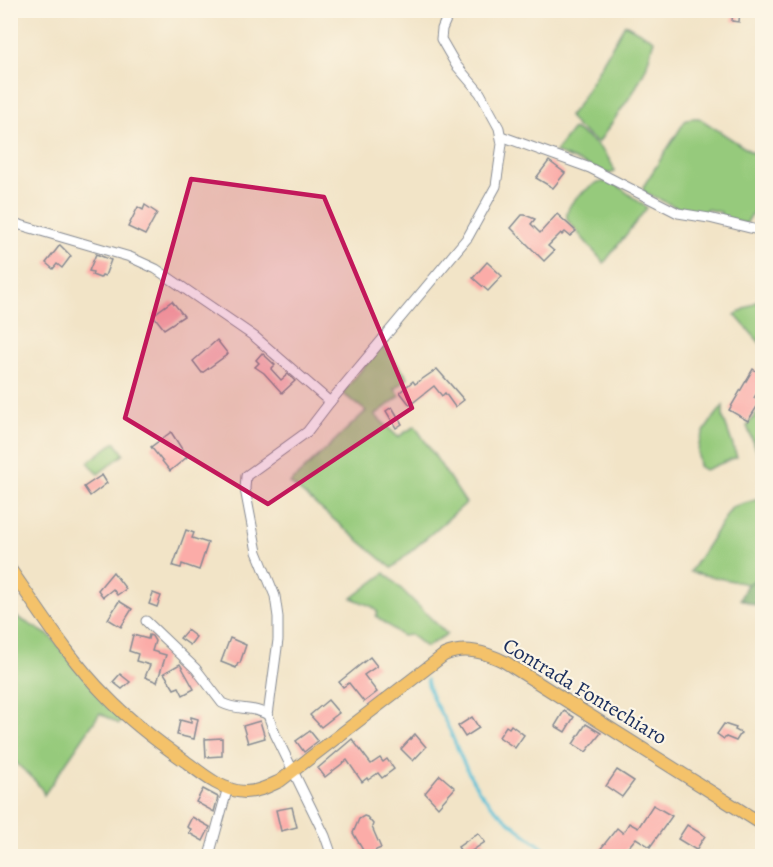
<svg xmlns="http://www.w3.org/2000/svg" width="773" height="867" font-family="Alegreya,serif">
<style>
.green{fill:#96ca7b;stroke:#587c6c;stroke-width:1.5}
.forest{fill:#78ae6b;stroke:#4a6e64;stroke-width:1.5}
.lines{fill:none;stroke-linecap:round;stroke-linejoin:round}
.stream{stroke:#59bfd7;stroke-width:3}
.building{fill:#fbaca8}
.minor-casing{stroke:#868a92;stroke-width:11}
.major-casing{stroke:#868a92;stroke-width:14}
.minor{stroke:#fff;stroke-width:9}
.major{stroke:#f4c26a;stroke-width:12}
.marked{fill:#c2185b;fill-opacity:0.2;stroke:#c2185b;stroke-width:4.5;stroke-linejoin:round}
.labels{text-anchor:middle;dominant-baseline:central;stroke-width:4.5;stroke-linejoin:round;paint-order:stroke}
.street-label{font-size:21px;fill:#1b2f5e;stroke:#fcf5e5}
</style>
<rect width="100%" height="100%" fill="#fcf5e5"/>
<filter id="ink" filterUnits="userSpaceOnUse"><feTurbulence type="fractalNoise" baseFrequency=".0167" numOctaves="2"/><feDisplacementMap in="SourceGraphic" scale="12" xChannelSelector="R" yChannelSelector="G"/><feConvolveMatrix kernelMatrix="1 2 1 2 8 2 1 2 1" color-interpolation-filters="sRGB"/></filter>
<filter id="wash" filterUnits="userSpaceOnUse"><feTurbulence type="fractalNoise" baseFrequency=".008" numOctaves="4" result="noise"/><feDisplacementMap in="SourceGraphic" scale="24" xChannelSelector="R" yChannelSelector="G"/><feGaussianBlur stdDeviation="1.35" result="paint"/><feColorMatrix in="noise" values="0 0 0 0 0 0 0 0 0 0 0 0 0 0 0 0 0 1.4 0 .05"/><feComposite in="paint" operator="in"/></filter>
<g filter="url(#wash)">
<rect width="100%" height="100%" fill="#f2e4c7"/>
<g class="green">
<path d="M625 24 654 40 646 68 634 91 598 143 576 126 569 116 578 105Z"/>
<path d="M691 118H699L762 159V198L746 224 720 217 721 212 706 209 705 214 682 210 644 192 643 187 685 121Z"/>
<path d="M573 129C590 137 610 154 615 172L609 174 555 152Z"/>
<path d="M598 182H613L647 208 604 263 567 220C564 202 585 191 598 182Z"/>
<path d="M762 298V340L760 343 735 315Z"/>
<path d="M382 345 408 378 395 389 400 396 375 415 398 437 415 426 466 503 392 568 290 483 366 411 342 393Z"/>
<path d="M723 406V417L737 457 705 470 699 466C694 438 707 427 723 406Z"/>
<path d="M762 406V459L760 460 747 426Z"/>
<path d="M115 442 124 454 98 474 88 462Z"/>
<path d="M762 498V577L747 584 690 572 732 507Z"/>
<path d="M385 573 447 634 426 647 411 635 402 636 376 616 378 613 373 607 352 598Z"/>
<path d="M10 613 50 636 124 718 119 724 100 713 44 795C41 782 20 769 11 757Z"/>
</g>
<path class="forest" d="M762 577V608L740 599 747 584Z"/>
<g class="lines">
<path class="stream" d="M427 680C430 699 442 713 450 731 458 750 468 776 481 793 500 818 529 837 554 856"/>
</g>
<g id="blocks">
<g class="building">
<path d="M733 10H740L739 22 732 21Z"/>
<path d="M549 161 565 173 553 188 536 178Z"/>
<path d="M145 205 157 213 145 235 128 227 138 207 143 210Z"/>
<path d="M557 214 576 231 570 236 565 232 562 235 561 233 548 246 554 251 544 261 511 228 522 215H525L535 219 531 224 540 233Z"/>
<path d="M60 245 71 256 62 268 57 264 53 269 46 263Z"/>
<path d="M96 254 111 260 105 276 102 275 100 278 92 275 93 272 89 271Z"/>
<path d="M487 262 502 276 488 291 473 278Z"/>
<path d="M172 301 184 316 164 329 153 315Z"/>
<path d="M217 340 228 354 202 373 193 361Z"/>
<path d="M262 353 275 365 271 369 281 380 288 374 295 381 282 393 264 373 255 367 259 363 256 360Z"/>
<path d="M437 369 464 400 455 407 445 393 442 396 434 386 410 405 400 392 413 381 415 384Z"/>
<path d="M753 369 762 375V384L754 398 760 402 748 421 729 410Z"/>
<path d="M392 407 402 424 396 428 386 411Z"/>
<path d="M171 432 187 457 170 471 151 447Z"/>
<path d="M102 475 107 483 90 496 84 487Z"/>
<path d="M186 530 194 533 192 538 208 543 199 570 182 564 181 568 173 566Z"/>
<path d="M113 572 126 589 117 595 113 589 103 597 98 590Z"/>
<path d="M153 593 161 596 157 607 149 604Z"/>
<path d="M119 601 132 609 121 627 108 619Z"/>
<path d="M187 630 196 637 190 645 180 638Z"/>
<path d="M133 635 148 639 149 635 152 636 155 641 152 651 166 655 157 682 145 677 150 665 136 661 138 654 129 651Z"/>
<path d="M230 638 246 645 240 663H238L236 668 221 662Z"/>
<path d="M370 657 377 666 364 675 377 692 364 702 349 683 343 687 339 682Z"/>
<path d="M180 664 194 689 183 695 179 687 174 689 164 673Z"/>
<path d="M120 674 130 682 122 689 113 682Z"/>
<path d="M328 700 339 713 321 727 310 715Z"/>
<path d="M564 711 574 717 565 732 555 726Z"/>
<path d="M191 717 198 719 194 739 177 735 180 720 191 723Z"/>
<path d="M472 717 479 728 465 737 458 726Z"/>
<path d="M260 721 265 738 248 743 243 726Z"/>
<path d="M586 724 601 733 586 752 573 744Z"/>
<path d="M724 724 736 728 735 730 741 733 736 741 726 737 724 739 717 734Z"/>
<path d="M511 725 524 735 515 748 499 737 506 726 509 728Z"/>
<path d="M310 731 318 741 304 752 296 741Z"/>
<path d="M415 734 426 747 413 761 401 749Z"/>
<path d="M222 738V756L206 757 205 739Z"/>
<path d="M352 739 371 764 380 758 383 762 387 759 394 769 382 778 378 773 368 780 367 778 362 782 347 760 325 777 318 768Z"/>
<path d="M617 770 634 781 622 797 606 786Z"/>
<path d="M440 775 455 788 438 807 425 793Z"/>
<path d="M203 789 218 797 214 812 196 802Z"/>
<path d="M653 805 672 816 650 847 636 838 621 856H595L617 828 623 833 629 823 638 828Z"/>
<path d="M292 807 297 827 281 831 276 810Z"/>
<path d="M364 816 367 817 373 824 372 827 381 848 376 850 373 856 363 855 364 852 353 833 359 819Z"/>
<path d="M192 817 210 827 203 841 189 833 191 829 187 827Z"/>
<path d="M687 825 705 836 696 850 678 839Z"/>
<path d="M478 833 485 842 464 856 458 847Z"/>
</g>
</g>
</g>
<g filter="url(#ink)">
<use href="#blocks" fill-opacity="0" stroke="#868a92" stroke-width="1.5"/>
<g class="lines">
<g class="minor-casing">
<g id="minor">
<path d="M501 136 590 168 678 213 709 218 762 231"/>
<path d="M10 222 130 257 156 269 255 337 330 402"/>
<path d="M146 621 196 669 222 703C237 711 254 706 268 715L275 734 325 836 332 856"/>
<path d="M268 715 278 640V617L275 596 257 552 245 489 246 476 307 432 330 402 468 237 496 186 502 144 499 128 480 93 456 65 441 39 442 29 450 10"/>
<path d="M209 856 228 787"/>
</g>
</g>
<g class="major-casing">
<path id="major" d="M10 569C41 613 69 659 107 697 130 721 158 742 185 761 202 774 222 791 245 792 258 792 269 786 280 781L444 655C465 646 485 652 505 662L762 824"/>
</g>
<use href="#minor" class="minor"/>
<use href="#major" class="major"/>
</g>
</g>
<path class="marked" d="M191 179 324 197 412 408 268 504 125 418Z"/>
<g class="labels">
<g class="street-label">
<text transform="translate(585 691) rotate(31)">Contrada Fontechiaro</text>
</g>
</g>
<rect width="773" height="867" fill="none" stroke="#fcf5e5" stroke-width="36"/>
</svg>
